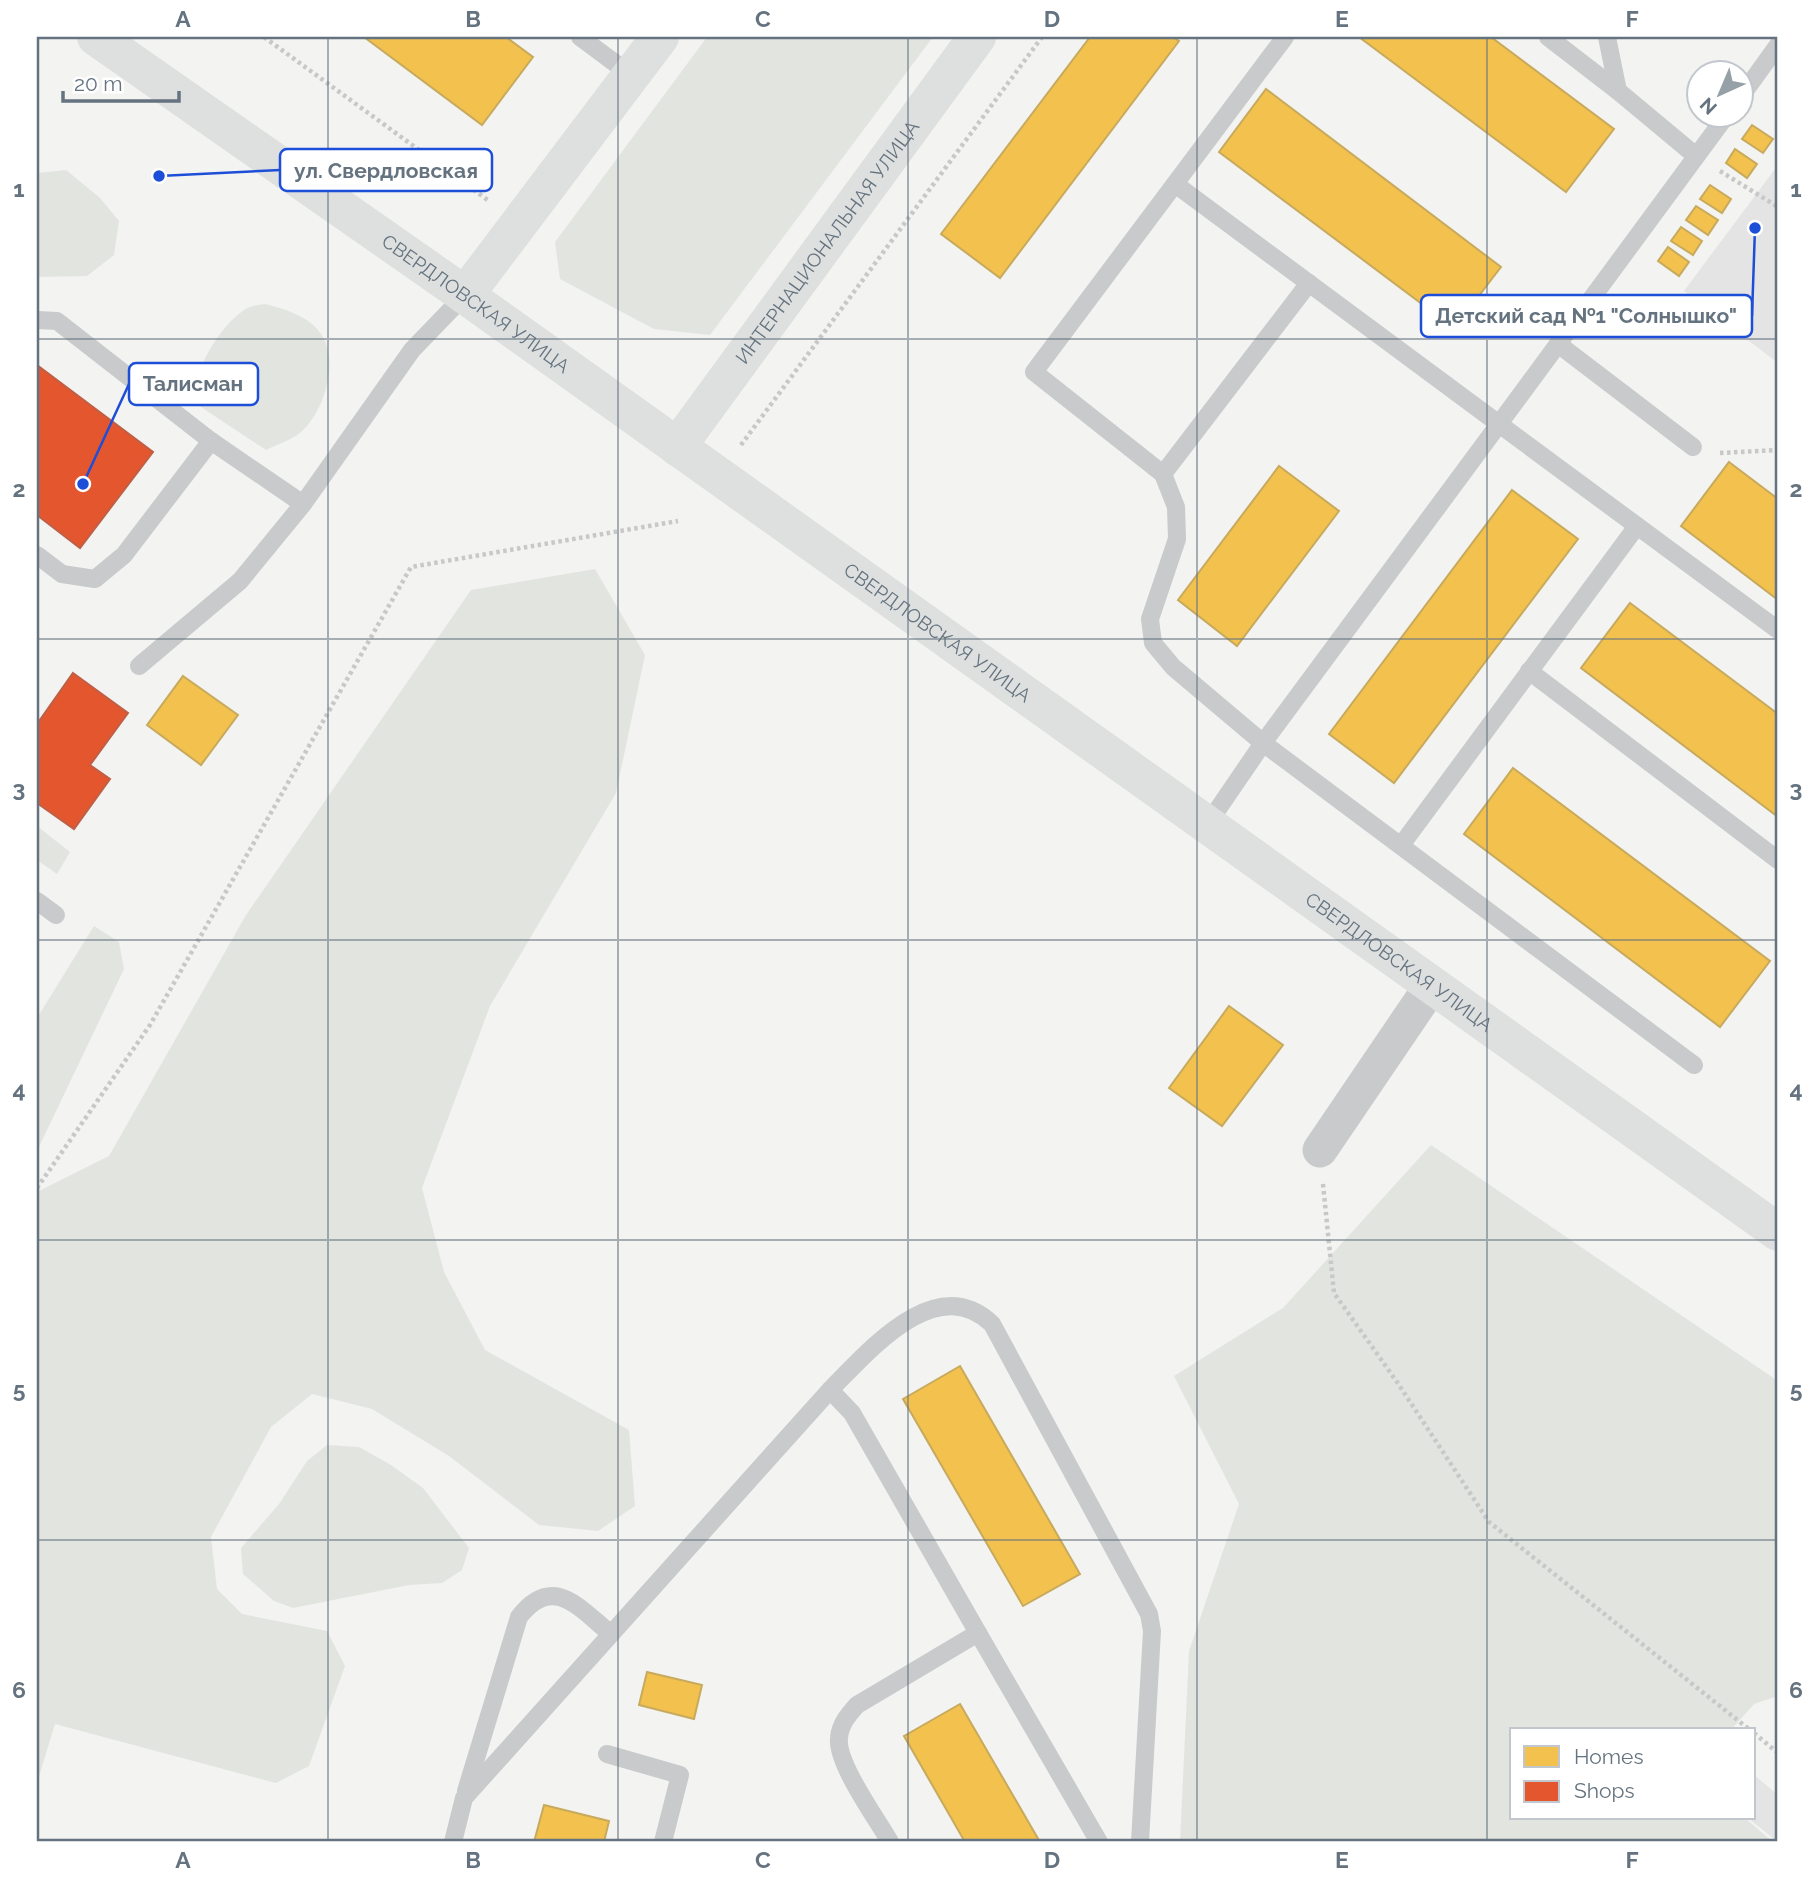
<svg xmlns="http://www.w3.org/2000/svg" width="1815" height="1879" font-family="Raleway,sans-serif">
<style>
.built{fill:#e3e4e3}
.green{fill:#e2e5df}
.homes{fill:#f2c14e;stroke:#c7aa5d;stroke-width:2}
.shops{fill:#e4572e;stroke:#be5f46;stroke-width:2}
.lines{fill:none;stroke-linecap:round;stroke-linejoin:round}
.path{stroke:#c7c8c7;stroke-width:4.5;stroke-dasharray:3.5 3.5;stroke-linecap:butt}
.lane{stroke:#c8cacb;stroke-width:18}
.street{stroke:#c8cacb;stroke-width:35}
.secondary{stroke:#dedfdf;stroke-width:38}
.grid{fill:none;stroke:#64737f;stroke-width:2;stroke-opacity:0.55}
.labels{text-anchor:middle;dominant-baseline:central;stroke-width:7;stroke-linejoin:round;paint-order:stroke}
.street-label{font-size:19px;fill:#64737f;stroke:#fff}
.leader{fill:none;stroke:#1d4ed8;stroke-width:2.5}
.callout-dot{fill:#1d4ed8;stroke:#fff;stroke-width:2.5}
.callout{fill:#fff;stroke:#1d4ed8;stroke-width:2.5}
.callout-label{font-size:21px;text-anchor:middle;font-weight:bold;fill:#64737f}
.neatline{fill:none;stroke:#64737f;stroke-width:2.5}
.grid-label{font-size:23px;text-anchor:middle;font-weight:bold;fill:#64737f}
</style>
<rect width="100%" height="100%" fill="#f3f3f1"/>
<g class="built">
<path d="M1778 165V363L1684 291Z"/>
<path d="M1754 1775 1778 1795V1842L1748 1818H1754Z"/>
</g>
<g class="green">
<path d="M707 37H933L710 335 654 329 560 279 555 242Z"/>
<path d="M66 170 100 198 119 221 114 255 87 276 37 277V173Z"/>
<path d="M265 304C285 309 309 316 321 334 340 362 324 412 300 433 291 440 276 445 266 450L192 401C195 369 218 328 244 310 249 306 258 305 265 304Z"/>
<path d="M595 569 645 655 616 793 490 1006 422 1188 444 1272 485 1350 629 1430 635 1506 598 1531 539 1525 449 1456 372 1409 312 1394 271 1427 211 1537 217 1589 242 1614 327 1631 345 1666 309 1766 276 1783 55 1724 37 1783V1192L109 1156 246 915 471 590Z"/>
<path d="M37 826 70 852 57 874 37 860Z"/>
<path d="M94 926 119 942 124 969 37 1151V1018Z"/>
<path d="M1431 1145 1778 1381V1696L1754 1704 1731 1730H1512V1818H1745L1773 1842H1180L1189 1651 1239 1504 1174 1376 1283 1308Z"/>
<path d="M327 1445 359 1447 391 1465 423 1488 469 1548 462 1570 442 1583 409 1585 293 1608 274 1601 243 1574 241 1548 279 1504 307 1461Z"/>
</g>
<g class="homes">
<path d="M364 37H506L533 57 482 125Z"/>
<path d="M1090 37H1173L1179 41 1000 278 941 234Z"/>
<path d="M1359 37H1491L1614 129 1566 192Z"/>
<path d="M1266 89 1501 267 1454 328 1219 152Z"/>
<path d="M1752 125 1773 139 1763 153 1742 139Z"/>
<path d="M1735 149 1757 164 1747 178 1726 163Z"/>
<path d="M1710 185 1731 199 1722 213 1700 199Z"/>
<path d="M1696 206 1718 220 1708 235 1686 220Z"/>
<path d="M1681 227 1702 241 1693 255 1671 241Z"/>
<path d="M1668 247 1689 262 1679 276 1658 261Z"/>
<path d="M1729 462 1778 499V600L1681 526Z"/>
<path d="M1279 466 1339 511 1237 646 1178 600Z"/>
<path d="M1512 490 1578 539 1394 783 1329 734Z"/>
<path d="M1630 603 1778 714V817L1581 668Z"/>
<path d="M183 676 238 715 201 765 147 725Z"/>
<path d="M1513 768 1770 961 1720 1027 1464 834Z"/>
<path d="M1229 1006 1283 1045 1222 1126 1169 1088Z"/>
<path d="M960 1366 1080 1574 1023 1606 903 1399Z"/>
<path d="M647 1672 702 1685 694 1719 639 1705Z"/>
<path d="M960 1704 1040 1842H965L904 1736Z"/>
<path d="M544 1805 609 1821 604 1842H534Z"/>
</g>
<g class="shops">
<path d="M37 365 153 452 80 548 37 515Z"/>
<path d="M73 673 128 713 90 765 110 779 74 829 37 803V724Z"/>
</g>
<g class="lines">
<g class="path">
<path d="M264 37 489 201"/>
<path d="M1720 171 1778 207"/>
<path d="M741 445 1042 37"/>
<path d="M1720 453 1778 450"/>
<path d="M1323 1184 1334 1293 1397 1382 1489 1522 1750 1730"/>
<path d="M37 1188 150 1025 411 567 678 521"/>
<path d="M1754 1733 1778 1753"/>
</g>
<g class="lane">
<path d="M580 37 631 75"/>
<path d="M1285 37 1034 372 1163 474 1176 507 1177 539 1150 619 1153 643 1173 667 1263 743 1694 1065"/>
<path d="M1548 37 1618 91"/>
<path d="M1607 37 1618 91 1696 156"/>
<path d="M1742 95 1778 45"/>
<path d="M1726 116 1499 424 1778 630"/>
<path d="M1175 184 1499 424 1263 743 1207 825"/>
<path d="M37 320 57 321 211 441 303 504"/>
<path d="M1558 344 1693 447"/>
<path d="M1163 474 1309 283"/>
<path d="M37 555 62 574 95 579 124 555 211 441"/>
<path d="M139 666 240 581 303 504 412 350 465 295"/>
<path d="M1529 671 1778 860"/>
<path d="M1402 844 1637 526"/>
<path d="M37 901 56 915"/>
<path d="M830 1390 852 1413 978 1633 857 1705C849 1714 840 1724 839 1738 836 1763 877 1819 890 1842"/>
<path d="M978 1633 1099 1842"/>
<path d="M607 1754 680 1775 663 1842"/>
<path d="M466 1791 519 1617C553 1573 579 1608 611 1634"/>
<path d="M453 1842 464 1798 830 1390C868 1352 936 1270 992 1324L1149 1614 1152 1631 1140 1842"/>
</g>
<path class="street" d="M1320 1150 1432 985"/>
<g class="secondary">
<path id="s1" d="M96 37 465 295 1778 1232"/>
<path d="M465 295 660 37"/>
<path id="s2" d="M677 447 977 37"/>
</g>
</g>
<path class="grid" d="M328 37V1842M618 37V1842M908 37V1842M1197 37V1842M1487 37V1842M37 339H1778M37 639H1778M37 940H1778M37 1240H1778M37 1540H1778"/>
<g class="labels">
<g class="street-label">
<text stroke="none"><textPath href="#s2" startOffset="254">ИНТЕРНАЦИОНАЛЬНАЯ УЛИЦА</textPath></text>
<text stroke="none"><textPath href="#s1" startOffset="464">СВЕРДЛОВСКАЯ УЛИЦА</textPath></text>
<text stroke="none"><textPath href="#s1" startOffset="1031">СВЕРДЛОВСКАЯ УЛИЦА</textPath></text>
<text stroke="none"><textPath href="#s1" startOffset="1598">СВЕРДЛОВСКАЯ УЛИЦА</textPath></text>
</g>
</g>
<path class="leader" d="M159 176L280 170M1755 228L1752 316M83 484L129 384"/>
<g class="callout-dot">
<circle cx="159" cy="176" r="7"/>
<circle cx="1755" cy="228" r="7"/>
<circle cx="83" cy="484" r="7"/>
</g>
<g class="callout">
<rect x="280" y="149" width="212" height="42" rx="7"/>
<rect x="1421" y="295" width="331" height="42" rx="7"/>
<rect x="129" y="363" width="129" height="42" rx="7"/>
</g>
<g class="callout-label">
<text x="386" y="178">ул. Свердловская</text>
<text x="1586" y="323">Детский сад №1 "Солнышко"</text>
<text x="193" y="391">Талисман</text>
</g>
<rect width="1815" height="1879" fill="none" stroke="#ffffff" stroke-width="77"/>
<rect x="1510" y="1728" width="245" height="91" fill="#ffffff" stroke="#c1c7cc" stroke-width="2"/>
<rect x="1524" y="1746" width="35" height="21" fill="#f2c14e" stroke="#c1c7cc" stroke-width="2"/>
<text x="1574" y="1764" font-size="21" fill="#64737f">Homes</text>
<rect x="1524" y="1781" width="35" height="21" fill="#e4572e" stroke="#c1c7cc" stroke-width="2"/>
<text x="1574" y="1798" font-size="21" fill="#64737f">Shops</text>
<g transform="translate(1720 94) rotate(224)"><circle r="33" fill="#ffffff" stroke="#c1c7cc" stroke-width="2"/>
<path d="M0-5L12 26L0 18L-12 26Z" fill="#96a0a7"/>
<text y="-10" font-size="19" font-weight="bold" text-anchor="middle" fill="#64737f">N</text>
</g>
<path d="M63 91v10h116v-10" fill="none" stroke="#64737f" stroke-width="3.5"/>
<text x="74" y="91" font-size="21" fill="#64737f" stroke="#ffffff" stroke-width="5" paint-order="stroke">20 m</text>
<rect x="38" y="38" width="1738" height="1802" class="neatline"/>
<g class="grid-label">
<text x="183" y="27">A</text>
<text x="473" y="27">B</text>
<text x="763" y="27">C</text>
<text x="1052" y="27">D</text>
<text x="1342" y="27">E</text>
<text x="1632" y="27">F</text>
<text x="19" y="197">1</text>
<text x="1796" y="197">1</text>
<text x="19" y="497">2</text>
<text x="1796" y="497">2</text>
<text x="19" y="797">3</text>
<text x="1796" y="797">3</text>
<text x="19" y="1098">4</text>
<text x="1796" y="1098">4</text>
<text x="19" y="1398">5</text>
<text x="1796" y="1398">5</text>
<text x="19" y="1698">6</text>
<text x="1796" y="1698">6</text>
<text x="183" y="1868">A</text>
<text x="473" y="1868">B</text>
<text x="763" y="1868">C</text>
<text x="1052" y="1868">D</text>
<text x="1342" y="1868">E</text>
<text x="1632" y="1868">F</text>
</g>
</svg>
